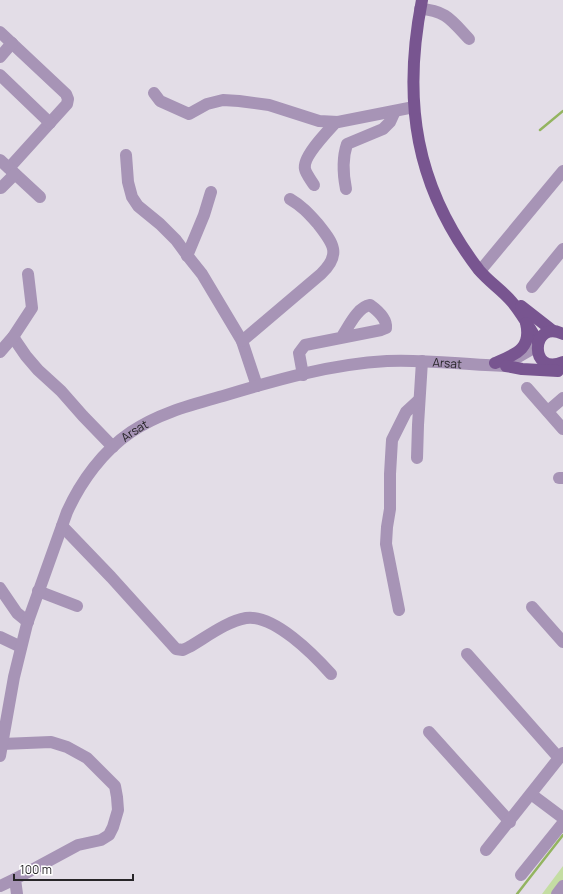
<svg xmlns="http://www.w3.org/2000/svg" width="563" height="894" font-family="Manrope,sans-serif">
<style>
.green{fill:#c4dda3}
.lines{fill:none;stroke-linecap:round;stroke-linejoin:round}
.stream{stroke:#93b460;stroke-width:2.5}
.minor{stroke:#a794b6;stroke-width:12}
.major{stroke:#785590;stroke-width:12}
.labels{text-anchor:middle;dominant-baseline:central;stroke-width:3;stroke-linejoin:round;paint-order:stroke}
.street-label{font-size:12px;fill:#272528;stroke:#fff}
</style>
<rect width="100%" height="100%" fill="#e3dde7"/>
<path class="green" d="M563 866V894H542Z"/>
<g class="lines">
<g class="stream">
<path d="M540 130 563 111"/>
<path d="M517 894 563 835"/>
</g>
<g class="minor">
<path d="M420 9C446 10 452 21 469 39"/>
<path d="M0 32 66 94 68 99 67 104 9 168"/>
<path d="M0 57 12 43"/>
<path d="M0 75 50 123"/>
<path d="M154 93 160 101 189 114 207 104 223 100 239 101 269 105 319 121 338 122 414 107"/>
<path d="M126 155 128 182 132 197 138 206 160 224 176 240 190 259 202 274 242 341 257 386"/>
<path d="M0 160 40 197"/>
<path d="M314 185C311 180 306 174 305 169 302 157 328 131 336 122"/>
<path d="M1 188 15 174"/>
<path d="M346 189C343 174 342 159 347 144L383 129 390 122 395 111"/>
<path d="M187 256 204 215 211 192"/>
<path d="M480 271 563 171"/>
<path d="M532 287 563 249"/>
<path d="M13 337 26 356 38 370 61 391 83 416 113 447"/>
<path d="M242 341 321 274C342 254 333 243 318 224 309 214 302 206 290 199"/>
<path d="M0 352 13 337 32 308 28 274"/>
<path d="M510 360 518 357 537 346"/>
<path d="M303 375 299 353 305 345 381 330 386 328C387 319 377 310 370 305 357 307 348 328 341 338"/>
<path d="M527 388 563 429"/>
<path d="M548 411 563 398"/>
<path d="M417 458 418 425 422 361"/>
<path d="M559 478H563"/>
<path d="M62 526 111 577 176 649 183 650 189 647C205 638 227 621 246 618 274 614 314 655 331 674"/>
<path d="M0 588 17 613 28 622"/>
<path d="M38 591 77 606"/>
<path d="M532 607 563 642"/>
<path d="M399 610 386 544 387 527 390 509V474L392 440 406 412 419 400"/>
<path d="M0 637 21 647"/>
<path d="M467 654 559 758"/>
<path d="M429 732 510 822"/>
<path d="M2 744 51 742 67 747 87 758 115 786 117 797 118 810 113 827 109 835 101 840 78 845 15 879 17 894"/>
<path id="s1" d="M0 756 14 677 27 624 67 512C81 481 103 451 131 432 159 413 191 405 223 396 276 380 331 364 387 361 426 359 465 365 505 366"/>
<path d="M531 794 563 818"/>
<path d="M486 850 563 753"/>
<path d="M521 875 563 823"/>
<path d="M0 886 15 879"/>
<path d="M557 894 563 886"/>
</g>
<g class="major">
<path d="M422 0C402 101 415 187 479 270 489 282 502 290 512 302 522 314 530 328 538 342"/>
<path d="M521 306 553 331"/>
<path d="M563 334C531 318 528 377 563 362"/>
<path d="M495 363C516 354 532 349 526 323"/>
<path d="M506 366 522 369 558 371"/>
</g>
</g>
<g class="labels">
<g class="street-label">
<text stroke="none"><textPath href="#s1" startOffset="685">Arsat</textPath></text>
<text stroke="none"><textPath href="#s1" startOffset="361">Arsat</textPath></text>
</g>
</g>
<path d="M14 874v6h119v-6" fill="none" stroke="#272528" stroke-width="2"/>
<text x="20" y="874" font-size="12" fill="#272528" stroke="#ffffff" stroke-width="3" paint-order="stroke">100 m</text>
</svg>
